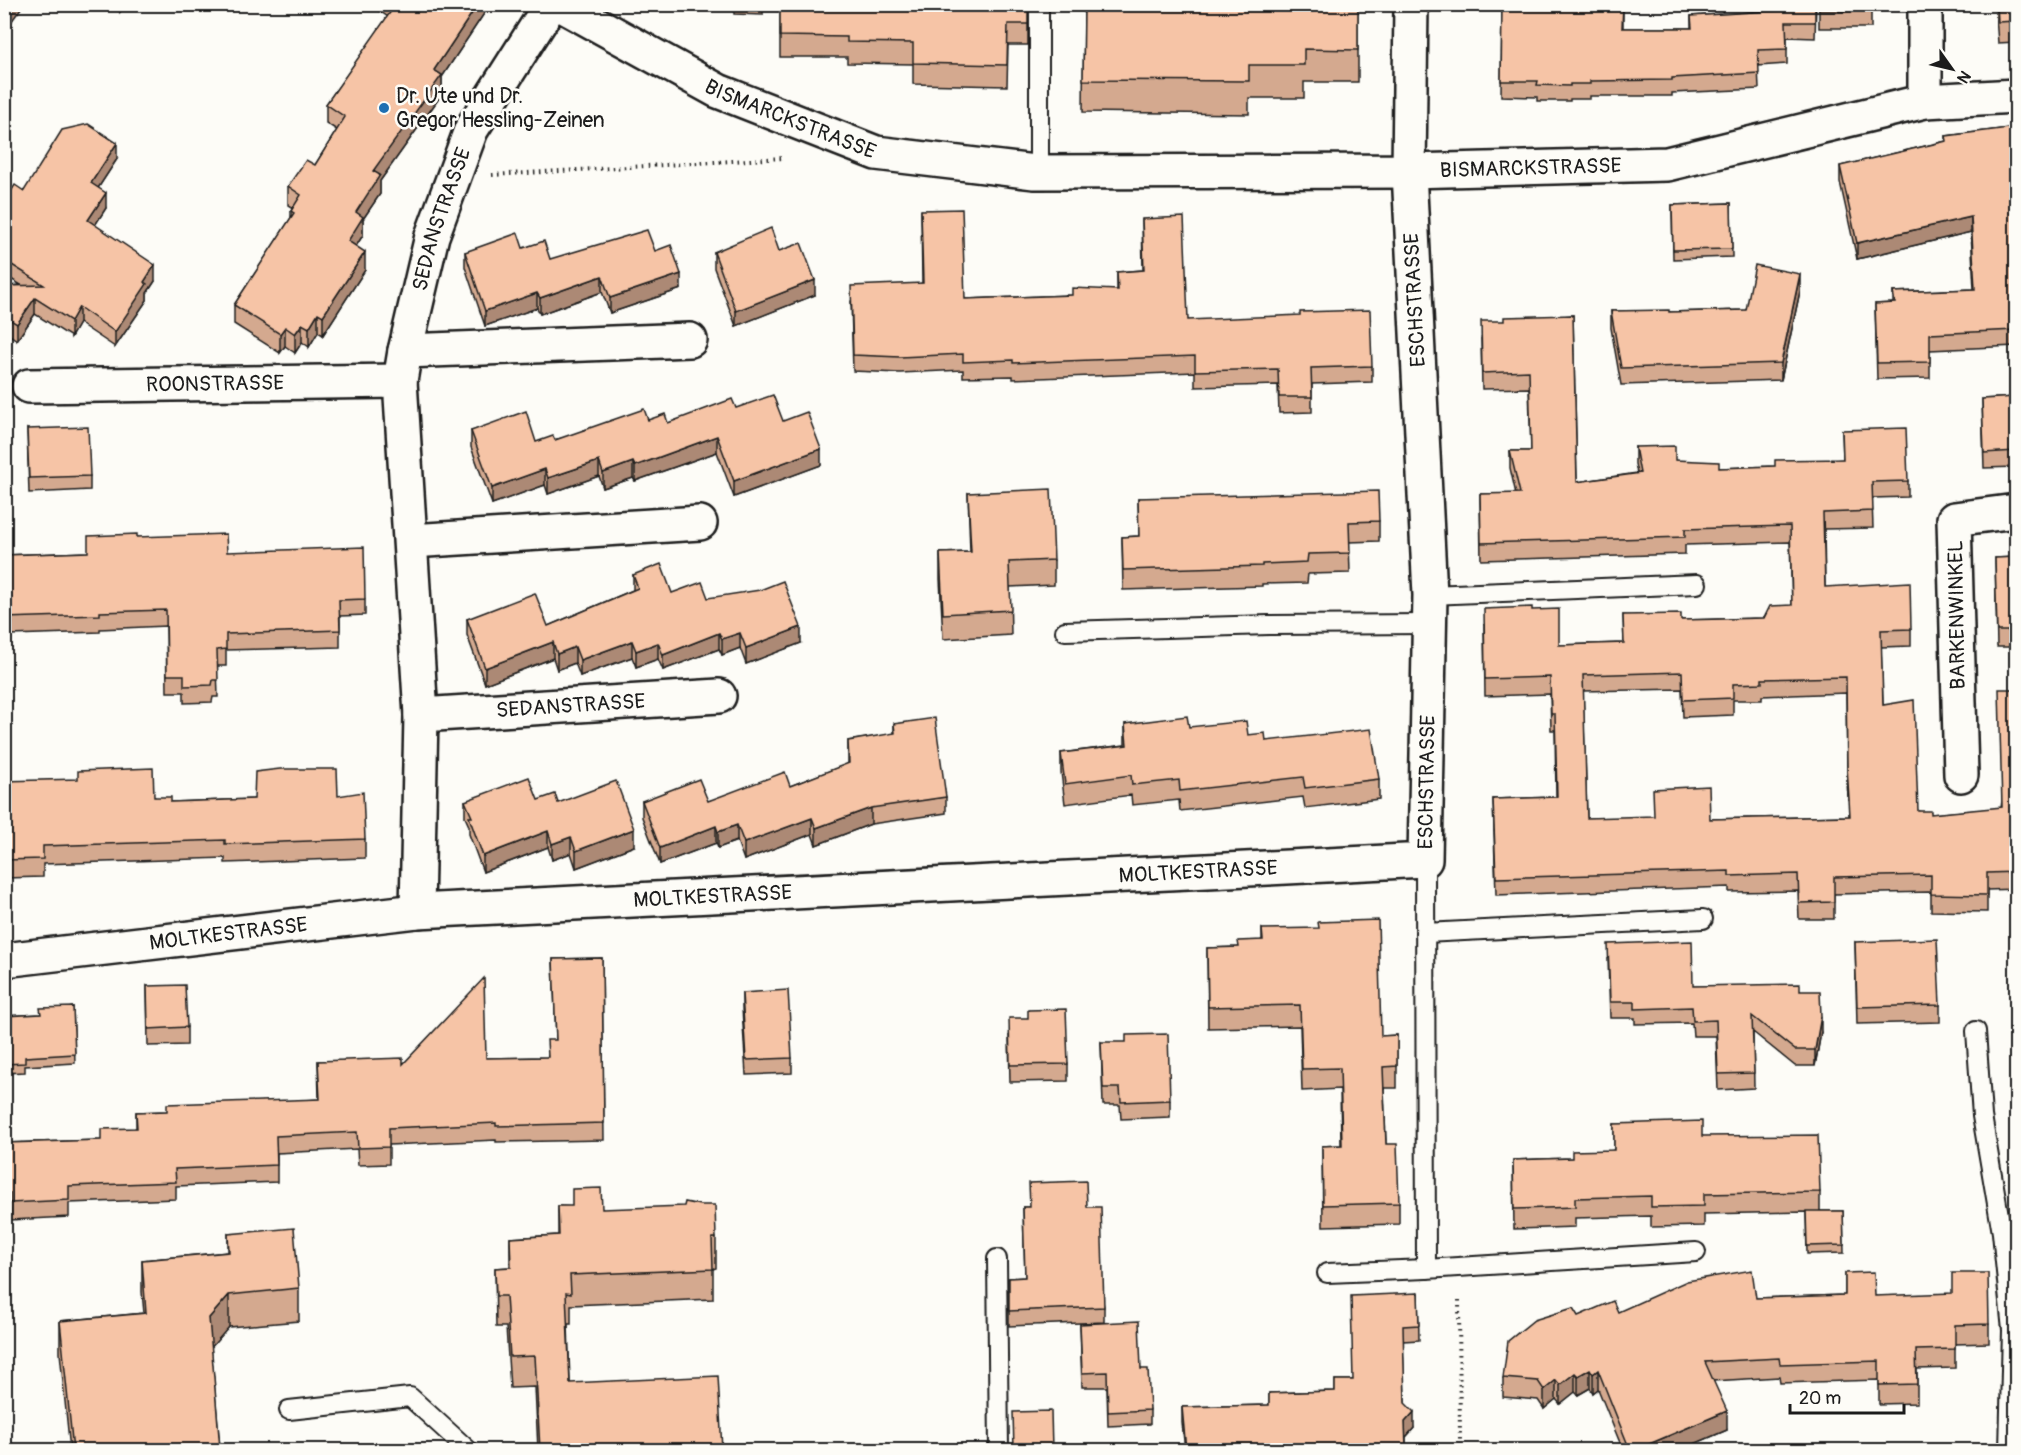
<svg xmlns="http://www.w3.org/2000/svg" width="2021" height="1455" font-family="Pangolin,sans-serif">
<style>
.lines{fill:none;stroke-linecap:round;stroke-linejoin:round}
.service-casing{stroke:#1c1c1c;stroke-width:22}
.minor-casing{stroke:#1c1c1c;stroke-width:38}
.path{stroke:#1c1c1c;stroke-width:4;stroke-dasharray:1.5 4.5;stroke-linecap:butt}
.service{stroke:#fdfcf7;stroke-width:18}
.minor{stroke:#fdfcf7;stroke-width:33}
.wall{fill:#d4a98f;stroke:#1c1c1c;stroke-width:1.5;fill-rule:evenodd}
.shaded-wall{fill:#ac8974;stroke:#1c1c1c;stroke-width:1.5}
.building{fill:#f6c4a6;stroke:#1c1c1c;stroke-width:1.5;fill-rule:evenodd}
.poi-dot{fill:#1f6fb2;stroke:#fdfcf7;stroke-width:2}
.labels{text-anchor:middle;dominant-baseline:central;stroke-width:5;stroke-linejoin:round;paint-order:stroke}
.poi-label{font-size:21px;fill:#1c1c1c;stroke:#fdfcf7;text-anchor:start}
.street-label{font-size:21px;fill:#1c1c1c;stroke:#fdfcf7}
</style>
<rect width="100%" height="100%" fill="#fdfcf7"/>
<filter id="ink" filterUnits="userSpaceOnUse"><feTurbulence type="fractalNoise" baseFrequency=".0167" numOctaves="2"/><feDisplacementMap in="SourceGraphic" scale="12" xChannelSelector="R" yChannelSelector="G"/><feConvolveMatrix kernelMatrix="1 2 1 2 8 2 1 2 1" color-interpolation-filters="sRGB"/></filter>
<g filter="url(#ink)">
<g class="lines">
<g class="service-casing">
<g id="service">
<path d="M1039 4V172"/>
<path d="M1430 595 1697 584"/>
<path d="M1065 631 1269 625 1430 624"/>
<path d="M1425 860 1426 1269 1696 1252"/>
<path d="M1425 933 1703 919"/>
<path d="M1976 1031 1982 1116 2002 1233 2012 1330 2009 1450"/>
<path d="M997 1259 999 1450"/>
<path d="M1327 1273 1426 1269"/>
<path d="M289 1410 410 1397 468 1450"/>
</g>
</g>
<g class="minor-casing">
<g id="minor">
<path id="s1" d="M560 4 718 91 876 153 1034 172 1409 171 1667 164 1925 101 2016 96"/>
<path d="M1925 4V101"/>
<path d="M405 351 690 340"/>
<path id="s2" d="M29 386 400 381"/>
<path d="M411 541 700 523"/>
<path id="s3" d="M421 715 719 696"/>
<path d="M1961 775 1954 519 2016 511"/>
<path id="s4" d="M417 911 421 715 400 381 405 351 432 236 471 130 551 4"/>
<path id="s5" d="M4 960 417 911 1425 860 1430 595 1409 171 1411 4"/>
</g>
</g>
<g class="path">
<path d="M492 175 784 158"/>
<path d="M1456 1450 1460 1445 1459 1296"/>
</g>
<use href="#service" class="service"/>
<use href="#minor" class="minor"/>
</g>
<g class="wall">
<path d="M109 4H125L120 12Z"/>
<path d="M374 4H485V12L442 77V94L380 181V194L363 219V235L356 246 365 270 323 335 318 332 309 347 302 342 295 353 285 346 280 353 234 324V305L291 218V211L293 208 288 205V186L315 165 337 130 326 123V104L388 17 374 7Z"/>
<path d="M734 4H763V15L734 14Z"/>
<path d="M780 4H1028V45H1008L1007 86 913 84V64L847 63V57H780Z"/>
<path d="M1358 4V82H1304V98H1249V114L1083 112 1084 7H1138Z"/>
<path d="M1488 4H1623V28H1691V16L1784 10 1816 4 1815 38 1787 37V64L1758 66 1759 89 1672 93V96H1590V99H1570V101H1537V97L1501 96 1502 6H1488Z"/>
<rect x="1819" y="4" width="52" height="24"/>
<path d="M1995 4H2016V42L1998 43Z"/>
<path d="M2016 127V283H2015L2016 346 1930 350V378L1877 379 1875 304 1893 303V292L1974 289 1971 232 1857 259 1840 182V166L1946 141V136Z"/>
<path d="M117 159 98 188 106 208 95 225 155 281 147 293V300L115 347 79 323 71 337 35 314 17 340 4 331V286L21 285 4 275V202L24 191Z"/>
<path d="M1731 203 1732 257 1673 259 1672 205Z"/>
<path d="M921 210 965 299 1072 295 1117 290V272L1143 270 1142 219 1188 320 1372 366V382L1312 384V412L1279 413 1278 385 1195 387V372L1013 379V376L963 377V370L900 373 853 371 851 301 922 283Z"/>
<path d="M523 248 550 259 655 251 681 289 610 313 602 292 540 314 537 308 485 326 465 267V252Z"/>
<path d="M779 251 815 295 736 326 714 268V252Z"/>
<path d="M1800 291 1781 380 1621 385 1611 328V311L1669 312 1746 310Z"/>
<path d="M1573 315 1577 482 1637 473 1635 464V447L1675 460 1719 468 1775 466 1843 459 1842 430 1908 481V497L1872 498 1873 528 1824 529 1825 587 1911 629V646L1881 647 1883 705 1918 811 1931 814 2001 808 2016 689V889L1987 890V912L1931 911V892L1834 894V919H1799L1798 891 1729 892V887L1496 895 1493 799 1556 797 1555 730H1551L1550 694 1485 696 1484 625 1532 610 1559 645 1624 643 1623 615 1681 620 1764 618 1792 605 1790 542 1685 545V554L1481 560 1480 494H1516L1510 468V451H1531L1529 388 1482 389 1481 338 1504 321ZM1682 689 1683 717 1733 715V700H1762V696L1846 693 1847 782 1849 816 1710 819 1587 818 1583 691Z"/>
<path d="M2016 397V467L1984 468 1982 399Z"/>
<path d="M736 408 783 421 821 465 734 497 717 452 635 481 633 478 603 488 599 476 548 494 545 485 492 504 471 447V431L536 442 668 423Z"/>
<path d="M27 429 90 476V490L29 493Z"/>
<path d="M968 493 1054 560V585L1010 587 1011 635 943 639 940 579V553L970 552Z"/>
<path d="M1138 498 1379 521V541L1349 542 1350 573 1308 574 1307 583 1262 584V586L1123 590 1122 537 1139 536Z"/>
<path d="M137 537 227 552 365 599V615L340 616V647L226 650V666H217L218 697H213L212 702 184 703V692H167L166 626 100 629V632L11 635V639L4 640V555L88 552Z"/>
<path d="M2016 557V647H1997L1995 558Z"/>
<path d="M633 575 672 593 708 598 801 643 746 664 740 648 722 655 719 649 663 670 658 659 636 667 632 657 580 676 575 663 557 670 553 658 485 684 467 635V619L548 626 633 590Z"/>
<path d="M894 724 946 797V813L871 824 816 845 812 834 744 860 737 841 718 848 716 843 660 864 642 817V801H708L790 786 848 764V741L894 734Z"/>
<path d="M1125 724 1189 727 1248 735 1379 779V799L1305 808 1303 797 1180 811 1179 800 1132 805 1131 795 1065 804 1061 772V753L1125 745Z"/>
<path d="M4 781 154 797 171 802 338 796 365 839V858L225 863V858L43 864V877L4 878Z"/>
<path d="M538 800 558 803 634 846 576 868 571 853 552 860 548 847 483 872 469 834V826L465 817V801Z"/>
<path d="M1262 929 1381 1036 1397 1035V1088H1384L1386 1144 1399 1203V1224L1323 1226 1322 1146 1341 1145 1340 1089 1302 1091 1300 1026 1208 1028 1207 948 1238 947 1262 940Z"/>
<path d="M1855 942 1940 1005V1022L1857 1024Z"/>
<path d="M602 958 604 1140 496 1142V1140L389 1145V1164L358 1165 357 1149 277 1153V1182L176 1186V1199L69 1203V1217L10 1220V1210H4V1143L101 1140 136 1128V1112L167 1111 319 1099 318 1061 403 1064 486 1058 547 1057 556 1040 553 959Z"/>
<path d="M1608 959 1693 986 1800 991 1821 1032 1815 1066H1795L1753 1032 1754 1088 1718 1090 1716 1036H1693L1692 1023 1635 1024V1018H1610Z"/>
<path d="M147 986 187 1027V1045L148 1046Z"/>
<path d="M742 993 792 1058V1073L746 1075 742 1008Z"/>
<path d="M73 1007 75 1063 25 1066V1072L4 1073V1016L40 1014Z"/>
<path d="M1009 1036 1068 1064V1081L1010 1082Z"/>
<path d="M1101 1042 1170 1100V1117L1121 1119 1120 1105H1103Z"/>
<path d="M1614 1124 1702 1136 1820 1192V1211H1843L1844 1253 1807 1254 1806 1212 1704 1214V1226L1651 1227V1216L1575 1218V1227L1514 1229 1513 1160 1572 1158 1614 1150Z"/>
<path d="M558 1206 602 1209 716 1238V1268L713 1269V1299L571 1305V1324H568L570 1383 722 1450H538L535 1387 510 1388 506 1327H496L495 1268 510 1267V1238L558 1235Z"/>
<path d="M1023 1207H1087L1104 1307V1322L1009 1326V1278L1025 1277Z"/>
<path d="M228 1234 299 1288V1321L229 1327 211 1347 220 1448 223 1450H70L60 1353V1321L144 1313 142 1292V1260L228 1252Z"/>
<path d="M1845 1273 1875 1296 1989 1324V1343L1955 1344V1368L1917 1369V1403L1879 1404V1380L1780 1383 1779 1377 1713 1381 1727 1430 1680 1450H1623L1598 1389 1593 1393 1590 1388 1578 1395 1575 1392 1560 1404 1556 1399 1544 1409 1538 1400 1503 1397V1378L1578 1316 1756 1298 1845 1295Z"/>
<path d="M1418 1293 1419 1340 1403 1341 1405 1403 1414 1428 1406 1437V1450H1185L1182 1423V1407L1269 1405V1393L1335 1391V1380H1353Z"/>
<path d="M1080 1324 1141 1369 1150 1410V1424L1108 1426 1107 1387H1082Z"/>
</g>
<g class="shaded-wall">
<path d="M8 4H24L4 32V9Z"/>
<path d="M120 4H125L120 12Z"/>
<path d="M478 4H485V12L442 77V94L380 181V194L363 219V235L348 259V241L356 212 373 171 434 70Z"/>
<path d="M117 143V159L91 199V183Z"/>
<path d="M106 193V208L88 236V220Z"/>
<path d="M1971 217V232L1857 259V243Z"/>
<path d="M365 252V270L323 335V316Z"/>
<path d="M155 265V281L147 293V300L115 347V332L144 282Z"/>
<path d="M681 274V289L610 313V298Z"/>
<path d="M1800 274V291L1781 380V363Z"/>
<path d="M602 276V292L540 314V298Z"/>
<path d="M815 280V295L736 326V311Z"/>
<path d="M537 293V308L485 326V311Z"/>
<path d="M35 298V314L17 340V324Z"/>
<path d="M79 307V323L71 337V321Z"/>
<path d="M318 313V332L309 347V328Z"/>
<path d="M302 324V342L295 353V334Z"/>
<path d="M285 327V346L280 353V334Z"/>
<path d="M717 436V452L635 481V466Z"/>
<path d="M821 449V465L734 497V481Z"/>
<path d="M599 461V476L548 494V478Z"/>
<path d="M633 462V478L603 488V473Z"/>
<path d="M545 469V485L492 504V488Z"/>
<path d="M801 627V643L746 664V648Z"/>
<path d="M719 633V649L663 670V655Z"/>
<path d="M740 633V648L722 655V639Z"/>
<path d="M632 641V657L580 676V660Z"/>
<path d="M553 642V658L485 684V668Z"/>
<path d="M658 643V659L636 667V651Z"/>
<path d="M575 647V663L557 670V654Z"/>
<path d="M871 808V824L816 845V828Z"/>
<path d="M812 818V834L744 860V843Z"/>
<path d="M737 825V841L718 848V832Z"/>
<path d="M716 826V843L660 864V848Z"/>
<path d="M634 829V846L576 868V851Z"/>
<path d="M548 831V847L483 872V856Z"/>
<path d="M571 837V853L552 860V844Z"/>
<path d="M1821 1016V1032L1815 1066V1050Z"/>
<path d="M229 1295V1327L209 1350V1318Z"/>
<path d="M1590 1369V1388L1578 1395V1376Z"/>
<path d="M1598 1370V1389L1593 1393V1374Z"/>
<path d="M1575 1373V1392L1560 1404V1385Z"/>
<path d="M1556 1380V1399L1544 1409V1390Z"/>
<path d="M1727 1411V1430L1680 1450H1635Z"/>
<path d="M1414 1412V1428L1405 1438V1422Z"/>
</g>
<g class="building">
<path d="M396 4H478L434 70 442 75 373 171 380 175 356 212 363 217 348 241 365 252 323 316 318 313 309 328 302 324 295 334 285 327 280 334 234 305 294 213 291 211 301 195 288 186 306 160 315 165 345 117 326 104Z"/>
<path d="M780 4H1028V24H1008L1007 65 913 63V43L847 42V37L780 36Z"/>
<path d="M1138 4H1358V50L1304 49V65H1249V81L1083 80 1084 7H1138Z"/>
<path d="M1502 4H1623L1622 28H1692L1691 16 1784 10V4H1815V22H1786L1787 49 1758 50 1759 73 1672 78V80L1590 81V84H1570V86L1537 85 1538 81H1501Z"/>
<rect x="1819" y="4" width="52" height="7"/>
<path d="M1997 4H2016V21L1998 22Z"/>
<path d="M88 124 117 143 91 183 106 193 88 220 155 265 144 282 147 284 115 332 79 307 71 321 35 298 17 324 4 316V286L44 285 4 260V202L15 185 24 191 62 130Z"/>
<path d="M2016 127V267H2015L2016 330 1930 334V362L1877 363 1875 304 1895 303 1893 292 1975 289 1971 217 1857 243 1840 166 1947 141 1946 136Z"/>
<path d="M1731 203 1732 249 1673 250 1672 205Z"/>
<path d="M962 209 965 299 1072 295V288L1118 290 1117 272 1144 270 1142 219 1184 217 1188 320 1300 315V312L1370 310 1372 366 1311 368 1312 397H1279L1278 369 1195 371V356L1013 363V360L963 362V354L900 357 853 355 851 286 923 283 921 210Z"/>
<path d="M771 228 779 251 801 243 815 280 736 311 714 252Z"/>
<path d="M647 230 655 251 671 245 681 274 610 298 602 276 540 298 537 293 485 311 465 252 518 233 523 248 544 241 550 259Z"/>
<path d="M1755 265 1800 274 1781 363 1621 368 1611 311 1669 310V312L1746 310Z"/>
<path d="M1573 315 1577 482 1640 473 1635 447 1675 446V460L1719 462V468L1775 466V460L1843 459 1842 430 1906 428 1908 481 1872 482 1873 511 1823 513 1825 587 1910 582 1911 629 1881 630 1883 705 1914 700 1918 811H1931V814L2002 807 1999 689H2016V872L1987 873V895L1931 894V875L1834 877V902L1799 903 1798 874 1729 876V871L1496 878 1493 799 1557 797 1555 714H1551L1550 677 1485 679 1484 609 1532 607V610L1559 609V645L1624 643 1623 615 1681 614V620L1764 618 1770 606 1792 605 1790 526 1685 529V537L1481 543 1480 494 1520 493 1510 451H1531L1529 371 1482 373 1481 321H1504V317ZM1682 672 1683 700 1733 698V684L1762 683V679L1846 677 1847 766 1850 816 1710 819 1709 786 1653 789 1654 816 1587 818 1583 675Z"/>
<path d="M773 395 783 421 807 412 821 449 734 481 717 436 635 466 633 462 603 473 599 461 548 478 545 469 492 488 471 431 526 411 536 442 553 436 555 440 644 409 648 420 665 414 668 423 732 399 736 408Z"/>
<path d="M2016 397V451L1984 453 1982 399Z"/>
<path d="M88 427 90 476 29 478 27 429Z"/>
<path d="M1051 489 1054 560 1009 562 1011 610 943 614 940 553 971 552 968 493Z"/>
<path d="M1378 491 1379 521 1349 522 1350 553 1308 554 1307 562 1262 564V566L1123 570 1122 537 1139 536 1138 498Z"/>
<path d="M137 534V537L226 534 227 552 364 547 365 599 339 600 340 630 226 634V649L217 650 218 680H213L212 685 184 686V675H167L166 610 100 612V615L4 618V555L88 552V536Z"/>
<path d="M2016 557V631H1997L1995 558Z"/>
<path d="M661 564 672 593 702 582 708 598 760 590 783 581 801 627 746 648 740 633 722 639 719 633 663 655 658 643 636 651 632 641 580 660 575 647 557 654 553 642 485 668 467 619 535 593 548 626 638 588 633 575Z"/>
<path d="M4 619 11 623H4Z"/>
<path d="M1187 716 1189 727 1246 721 1248 735 1265 733 1266 741 1371 729 1379 779 1305 788 1303 777 1180 791 1179 780 1132 785 1131 775 1065 784 1061 753 1127 745 1125 724Z"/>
<path d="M935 718 946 797 871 808 816 828 812 818 744 843 737 825 718 832 716 826 660 848 642 801 699 779 708 801 785 772 790 786 849 763 848 741 895 733 894 724Z"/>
<path d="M153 768 154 797H171V802L254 799 255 772 280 769H337L338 796 363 792 365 839 225 844V840L43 846V859L4 860V781L78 779V771Z"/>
<path d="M529 777 538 800 555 794 558 803 616 781 634 829 576 851 571 837 552 844 548 831 483 856 469 817H472L465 801Z"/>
<path d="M1378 920 1381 1036 1397 1035V1066L1383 1067 1386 1144H1397L1399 1203 1323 1205 1322 1146 1342 1145 1340 1068 1302 1069 1300 1005 1208 1007 1207 948 1239 947 1238 941 1263 940 1262 929 1319 928 1318 922Z"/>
<path d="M1937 939 1940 1005 1857 1007 1855 942Z"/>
<path d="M1692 941 1693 986 1800 984V991H1820L1821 1016 1815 1050H1795L1752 1016 1754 1073 1718 1074 1716 1020 1693 1021 1692 1007 1635 1009V1002H1610L1608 944Z"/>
<path d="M2015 944H2016V1002Z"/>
<path d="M602 958 604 1123 496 1126V1123L389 1128V1147L358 1148 357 1132 276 1136 277 1165 175 1169 176 1182 69 1186V1200L10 1203V1193L4 1194V1143L101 1140V1129L137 1128 136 1112 167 1111V1104L320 1099 318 1061 403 1058V1064L484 978 486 1058 548 1057 547 1040H556L553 959Z"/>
<path d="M185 985 187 1027 148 1029 147 986Z"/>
<path d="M788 990 792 1058 746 1060 742 993Z"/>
<path d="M73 1007 75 1054 25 1057V1063L4 1064V1016L41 1014 40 1008Z"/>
<path d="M1066 1009 1068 1064 1010 1065 1009 1018H1028V1010Z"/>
<path d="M1168 1034 1170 1100 1121 1102 1120 1088H1103L1101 1042H1126V1035Z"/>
<path d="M1702 1121V1136L1818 1135 1820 1192 1704 1194V1206L1651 1207V1196L1575 1198V1207L1514 1209 1513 1160 1572 1158V1151L1614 1150V1124Z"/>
<path d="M1086 1181 1087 1207H1101L1104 1307 1009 1311V1278L1025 1277 1023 1207H1030L1029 1183Z"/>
<path d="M601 1188 602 1209 684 1206 685 1202 700 1205H715L716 1238H712L713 1269 570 1275 571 1294 566 1293 570 1383 718 1376 722 1450H540L535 1356 510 1357 506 1296H496L495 1268 511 1267 510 1238 559 1235 558 1206H572V1189Z"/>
<path d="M1806 1211H1843L1844 1245 1807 1246Z"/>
<path d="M294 1228 299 1288 229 1295 209 1318 220 1448 223 1450H73L60 1321 146 1313 142 1260 229 1252 228 1234Z"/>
<path d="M1752 1270 1756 1298 1845 1295V1273L1874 1272 1875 1296 1952 1293V1273H1988L1989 1324 1955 1325V1349L1916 1350 1917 1384 1879 1385V1361L1780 1364 1779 1358 1705 1362 1727 1411 1635 1450H1630L1598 1370 1593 1374 1590 1369 1578 1376 1575 1373 1560 1385 1556 1380 1544 1390 1538 1381 1503 1378 1508 1341 1534 1320 1573 1308 1578 1316 1613 1301 1618 1312 1687 1281Z"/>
<path d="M1418 1293 1419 1325 1403 1326 1405 1403 1414 1412 1405 1422 1406 1447 1340 1449V1450H1186L1182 1407 1269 1405V1393L1335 1391V1380H1353L1351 1296Z"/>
<path d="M1139 1321 1141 1369H1148L1150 1410 1108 1412 1107 1372 1082 1373 1080 1324Z"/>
<path d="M1051 1411 1052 1450H1014L1013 1412Z"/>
<path d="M1125 1445V1450H1062V1446Z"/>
</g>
</g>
<circle class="poi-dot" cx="384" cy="108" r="6"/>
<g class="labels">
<g class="poi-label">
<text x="396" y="96">Dr. Ute und Dr.<tspan x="396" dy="24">Gregor Hessling-Zeinen</tspan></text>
</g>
<g class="street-label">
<text stroke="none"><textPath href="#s1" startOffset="258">BISMARCKSTRASSE</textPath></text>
<text stroke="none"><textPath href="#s1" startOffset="1006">BISMARCKSTRASSE</textPath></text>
<text stroke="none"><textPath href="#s4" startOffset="698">SEDANSTRASSE</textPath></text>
<text transform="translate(1415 300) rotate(-93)">ESCHSTRASSE</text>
<text stroke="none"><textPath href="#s2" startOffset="186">ROONSTRASSE</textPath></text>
<text transform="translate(1957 615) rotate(-91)">BARKENWINKEL</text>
<text stroke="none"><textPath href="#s3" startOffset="150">SEDANSTRASSE</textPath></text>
<text stroke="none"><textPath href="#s5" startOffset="1503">ESCHSTRASSE</textPath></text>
<text stroke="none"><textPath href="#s5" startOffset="1198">MOLTKESTRASSE</textPath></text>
<text stroke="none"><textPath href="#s5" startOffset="712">MOLTKESTRASSE</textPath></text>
<text stroke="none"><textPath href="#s5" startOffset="226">MOLTKESTRASSE</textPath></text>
</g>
</g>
<rect width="2021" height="1455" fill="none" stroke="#fdfcf7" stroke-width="24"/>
<rect x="12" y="12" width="1997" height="1431" fill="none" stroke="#1c1c1c" stroke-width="2" filter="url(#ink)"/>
<g transform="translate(1952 69) rotate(124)" stroke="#fdfcf7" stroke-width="4.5" paint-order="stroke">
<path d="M0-4.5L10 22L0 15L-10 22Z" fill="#1c1c1c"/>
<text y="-9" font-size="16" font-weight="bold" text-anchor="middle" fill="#1c1c1c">N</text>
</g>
<path d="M1790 1404v9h114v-9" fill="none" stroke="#1c1c1c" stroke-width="3"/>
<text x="1799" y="1404" font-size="18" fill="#1c1c1c" stroke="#fdfcf7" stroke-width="4.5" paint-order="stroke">20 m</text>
</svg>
